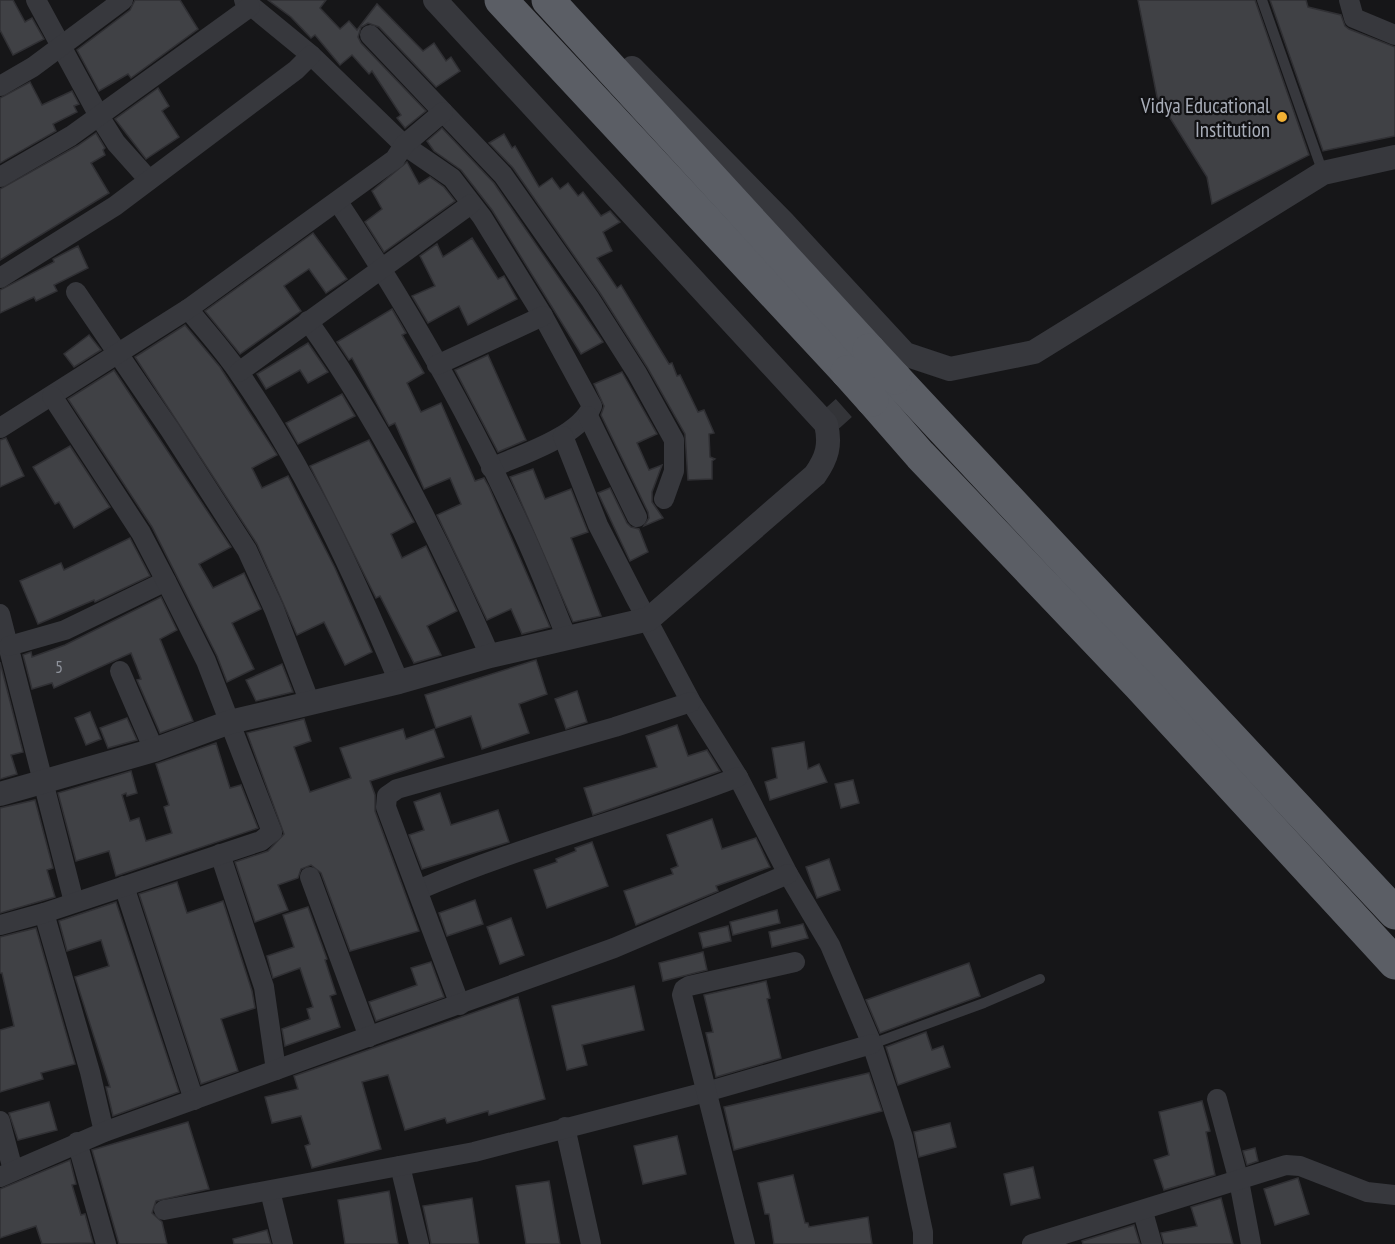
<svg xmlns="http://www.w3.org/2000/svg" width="1395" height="1244" font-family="'PT Sans Narrow',sans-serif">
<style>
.building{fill:#404145;stroke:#303034;stroke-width:1.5}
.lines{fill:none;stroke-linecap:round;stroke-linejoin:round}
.tertiary-tunnel{stroke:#333438;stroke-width:24;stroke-dasharray:24 12;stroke-linecap:butt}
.service{stroke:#37383d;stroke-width:10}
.minor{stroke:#37383d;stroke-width:20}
.tertiary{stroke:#37383d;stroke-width:24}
.trunk{stroke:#5b5e65;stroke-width:33}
.trunk-bridge{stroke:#5b5e65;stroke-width:33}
.poi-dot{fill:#f2b134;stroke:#111113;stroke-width:2}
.labels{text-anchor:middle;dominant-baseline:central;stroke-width:4.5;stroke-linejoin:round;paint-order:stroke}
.number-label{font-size:18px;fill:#8e929b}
.poi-label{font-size:21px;fill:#a8adb8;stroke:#111113;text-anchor:end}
</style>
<rect width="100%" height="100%" fill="#161618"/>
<g class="building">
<path d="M0 0H13L25 22 32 18 44 39 13 55 0 30Z"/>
<path d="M135 0H180L198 29 131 78 128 74 99 91 77 50 130 10Z"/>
<path d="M268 0H326L320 8 340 29 349 21 357 30 377 4 423 51 434 43 446 61 451 57 460 71 436 87 379 27 368 23 361 27 358 37 361 43 426 111 405 128 397 118 401 115 372 71 369 74 352 55 340 65 315 35 311 38 291 17Z"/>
<path d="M1138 0H1255L1309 155 1212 204 1207 177 1157 97Z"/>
<path d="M1270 0H1306L1308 7 1341 15 1345 26 1349 29 1395 47V136L1323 151Z"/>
<path d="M30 82 42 105 72 91 79 104 74 106 77 112 53 124 56 131 0 163V98Z"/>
<path d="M158 88 169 106 162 111 179 137 146 159 115 119Z"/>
<path d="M442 128 494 183 603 342 581 354 492 210 461 170 434 151 427 141Z"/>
<path d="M96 133 105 148 103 150 105 155 91 163 109 193 0 260V189L77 146Z"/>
<path d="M504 134 512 148 515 146 539 187 552 178 560 189 568 183 578 196 583 192 601 216 610 211 620 222 603 232 612 251 597 258 617 288 621 285 669 364 672 363 677 376 680 375 698 412 704 410 714 433 709 434 710 457 715 459 712 461V479L688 480 685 434 647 367 600 293 513 168 489 143Z"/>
<path d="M407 162 419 184 430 177 444 187 455 201 384 252 365 222 382 209 372 191Z"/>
<path d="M313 233 347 279 326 293 309 269 284 286 301 311 240 354 205 311Z"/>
<path d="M472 238 498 279 504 276 517 299 468 325 459 306 428 323 412 296 435 286 420 256 437 244 443 257Z"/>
<path d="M78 246 88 268 54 285 57 291 36 301 34 297 0 313V290L54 262 53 259Z"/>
<path d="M392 309 406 333 402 335 424 373 407 383 421 412 441 403 475 481 484 478 489 487 550 627 522 634 511 609 487 620 437 515 461 504 450 478 424 489 395 423 389 426 352 358 349 360 337 342Z"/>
<path d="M185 325 220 367 276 453 277 455 252 468 262 488 288 476 335 568 372 652 345 665 324 622 297 635 257 544 135 357Z"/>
<path d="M89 335 101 350 74 367 64 354Z"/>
<path d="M308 343 328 372 308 383 300 370 266 389 257 374Z"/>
<path d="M488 355 526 440 498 452 455 370Z"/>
<path d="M114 370 231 547 199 564 213 588 244 573 261 609 232 623 254 669 227 682 217 656 152 527 68 399Z"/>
<path d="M622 372 657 434 637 443 649 470 662 465 652 492V502L663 518 644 526 649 518 648 512 601 415 604 406 594 384Z"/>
<path d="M342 394 355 416 298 444 286 423Z"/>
<path d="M6 438 24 476 0 487V440Z"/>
<path d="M369 440 414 522 391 534 402 558 426 546 457 611 427 626 441 655 414 663 380 596 376 598 310 466Z"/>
<path d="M70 446 110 507 74 528 59 502 55 504 33 467Z"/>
<path d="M533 469 545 499 571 489 588 532 571 538 601 616 573 622 510 477Z"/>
<path d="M610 488 627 523 631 527 639 529 648 552 630 561 598 493Z"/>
<path d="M130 538 150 576 95 602 94 600 38 624 20 581 61 563 64 570Z"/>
<path d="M161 597 177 630 160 639 193 721 160 733 137 680 141 679 131 653 54 688 52 683 32 689 23 655 31 652 32 657 65 645Z"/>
<path d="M536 660 547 694 519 704 529 733 482 749 471 716 436 728 425 695Z"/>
<path d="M0 662 23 752 11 755 17 774 0 779Z"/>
<path d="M282 664 293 692 256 701 246 680Z"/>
<path d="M577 691 587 722 566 729 555 699Z"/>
<path d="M90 712 101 739 86 745 75 718Z"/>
<path d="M127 718 137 740 108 748 100 728Z"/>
<path d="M304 719 311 741 294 747 310 792 351 778 340 748 403 729 406 739 434 729 444 757 370 781 375 795V811L419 931 350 951 321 873 311 865 301 869 298 878 278 885 288 910 255 922 235 862 268 851 284 834 247 733Z"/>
<path d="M677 725 688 756 707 750 720 771 593 815 584 788 657 767 646 736Z"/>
<path d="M804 742 808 769 819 764 827 782 770 800 765 782 777 778 772 748Z"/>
<path d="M216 743 230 788 241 785 258 828 116 876 109 851 76 861 58 793 131 771 137 793 127 796 126 793 122 795 130 821 139 818 146 841 172 833 164 807 169 805 156 764Z"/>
<path d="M853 780 859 803 841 808 835 784Z"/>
<path d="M440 793 451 825 498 810 509 842 422 869 409 835 424 830 414 802Z"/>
<path d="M35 800 53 868 47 870 55 897 0 913V808Z"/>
<path d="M712 819 722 849 756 838 770 867 716 886 718 891 636 925 624 891 673 874 671 869 678 866 667 835Z"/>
<path d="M592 842 608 886 547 908 534 870 557 862 556 859 576 851 575 848Z"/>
<path d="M829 859 840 890 817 898 806 867Z"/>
<path d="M177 882 187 913 223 901 252 991 255 1008 221 1019 238 1071 201 1084 139 894Z"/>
<path d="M475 900 483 924 447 936 439 913Z"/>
<path d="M116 902 179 1092 113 1116 106 1087H110L75 977 109 966 101 940 67 951 59 921Z"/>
<path d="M308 907 327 959 325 960 336 994 330 996 340 1027 285 1046 282 1029 310 1019 307 1009 313 1007 300 968 273 978 267 956 294 947 283 915Z"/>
<path d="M777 910 780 923 733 935 730 922Z"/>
<path d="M511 918 524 955 500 964 487 927Z"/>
<path d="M803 924 808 938 772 947 769 932Z"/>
<path d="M728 926 731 941 703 948 699 933Z"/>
<path d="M36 928 75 1064 41 1073 43 1079 0 1092V1030L14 1026 2 973H0V937Z"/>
<path d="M703 952 707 970 663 981 659 963Z"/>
<path d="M431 962 444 997 376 1021 369 1002 417 985 411 968Z"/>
<path d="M969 963 980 996 880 1033 866 1000Z"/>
<path d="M766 981 770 998 767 999 781 1058 716 1077 706 1033 713 1032 704 995Z"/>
<path d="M634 986 644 1030 582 1045 587 1065 567 1070 552 1006Z"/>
<path d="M518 997 545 1099 489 1115 488 1111 447 1123 445 1118 405 1130 388 1075 362 1082 381 1149 312 1168 305 1146 310 1144 301 1116 272 1123 265 1097 298 1089 294 1076Z"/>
<path d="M926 1032 932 1050 943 1046 950 1067 898 1085 886 1047Z"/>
<path d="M869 1073 882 1111 734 1150 724 1107Z"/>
<path d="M1202 1101 1210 1131 1206 1132 1215 1175 1164 1190 1154 1160 1169 1155 1159 1112Z"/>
<path d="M49 1102 57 1130 18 1140 9 1113Z"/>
<path d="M188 1122 209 1189 156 1201 152 1213 162 1222 167 1244H119L92 1150Z"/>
<path d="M950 1123 956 1147 919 1157 914 1132Z"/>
<path d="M677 1136 686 1174 643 1184 634 1146Z"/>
<path d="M1255 1148 1258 1161 1247 1165 1243 1151Z"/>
<path d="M70 1160 76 1184 72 1185 81 1215 85 1214 93 1243 42 1244 36 1226 0 1238V1189Z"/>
<path d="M1033 1167 1040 1198 1011 1205 1004 1174Z"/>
<path d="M793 1175 805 1223H808L809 1227 868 1217 872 1244H774L769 1214H765L758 1183Z"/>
<path d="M1298 1178 1309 1214 1275 1225 1264 1189Z"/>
<path d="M549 1181 560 1244H526L516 1186Z"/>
<path d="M389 1191 398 1244H345L338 1200Z"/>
<path d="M472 1198 479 1244H431L423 1206Z"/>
<path d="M1221 1198 1233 1244H1164L1161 1233 1197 1226 1191 1207Z"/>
<path d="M1134 1225 1140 1244H1083L1082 1241Z"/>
<path d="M267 1230 271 1244H234L233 1239Z"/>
</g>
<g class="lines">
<path class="tertiary-tunnel" d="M826 424 875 380"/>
<g class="service">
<path d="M1262 0 1323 173"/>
<path d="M872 1044 984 1003 1040 979"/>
</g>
<g class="minor">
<path d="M36 0 99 116 116 143 149 180"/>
<path d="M244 0 311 55 404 145 452 178 482 217 543 316 592 406C579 437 520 455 491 468"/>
<path d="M1349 0 1354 18 1395 35"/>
<path d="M370 35 503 175 590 299 637 373 674 440V471L664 499"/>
<path d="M0 86 33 67 123 0"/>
<path d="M0 177 71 136 250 7"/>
<path d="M338 202C406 304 468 412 519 524 537 561 551 600 567 638"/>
<path d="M0 278 115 206 296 70 311 55"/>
<path d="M76 292 170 430 247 550 274 609 310 703"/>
<path d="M188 309C205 330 224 351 239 373 306 469 354 575 399 682"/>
<path d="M308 321C382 425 440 540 490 656"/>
<path d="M437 365 543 316"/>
<path d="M239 372 471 204"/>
<path d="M588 416 637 517"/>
<path d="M0 428 188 309 395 159 404 145 443 112"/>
<path d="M563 436 598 525 635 597 691 702 738 777 788 874 830 945 872 1044 903 1138 923 1232V1244"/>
<path d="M0 614 74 902"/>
<path d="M9 646 65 630 166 581"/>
<path d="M120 671 154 750"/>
<path d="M220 854 264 987 276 1070"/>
<path d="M310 877 369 1037"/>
<path d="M124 886 194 1100"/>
<path d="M418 890C522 845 633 818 738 777"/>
<path d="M44 913 90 1072 104 1132"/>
<path d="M0 925 44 913 261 841 272 832 206 661 166 581 141 533 52 396"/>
<path d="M460 1005 386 807 387 796 397 789 615 727 691 702"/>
<path d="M1217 1099 1239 1181 1251 1244"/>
<path d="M0 1121 13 1170"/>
<path d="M565 1127 591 1244"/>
<path d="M77 1142 106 1244"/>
<path d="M400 1166 419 1244"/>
<path d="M0 1177 104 1132 614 948 788 874"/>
<path d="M270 1191 283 1244"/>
<path d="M164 1210 474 1152 706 1092 872 1044"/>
<path d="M1143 1212 1152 1244"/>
<path d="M745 1244 682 995 684 989 689 986 795 962"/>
<path d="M1032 1244 1286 1165 1300 1166 1367 1192 1395 1195"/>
</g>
<g class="tertiary">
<path d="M632 68 783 222 905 354 950 369 1034 352 1323 173 1395 157"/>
<path d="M0 794 154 750 230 722 399 682 490 656 649 619 815 475C827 458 831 445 826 424L435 0"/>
</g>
<g class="trunk">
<path d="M501 0 847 372"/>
<path d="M548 0 869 350"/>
<path d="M895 378 1395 913"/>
<path d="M872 400 920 455 1139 685 1395 963"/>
</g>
<g class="trunk-bridge">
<path d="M869 350 895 378"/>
<path d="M847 372 872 400"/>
</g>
</g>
<circle class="poi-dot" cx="1282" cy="117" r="6"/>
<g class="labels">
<g class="number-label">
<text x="59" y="666">5</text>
</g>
<g class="poi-label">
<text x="1270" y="105">Vidya Educational<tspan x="1270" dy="24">Institution</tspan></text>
</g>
</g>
</svg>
